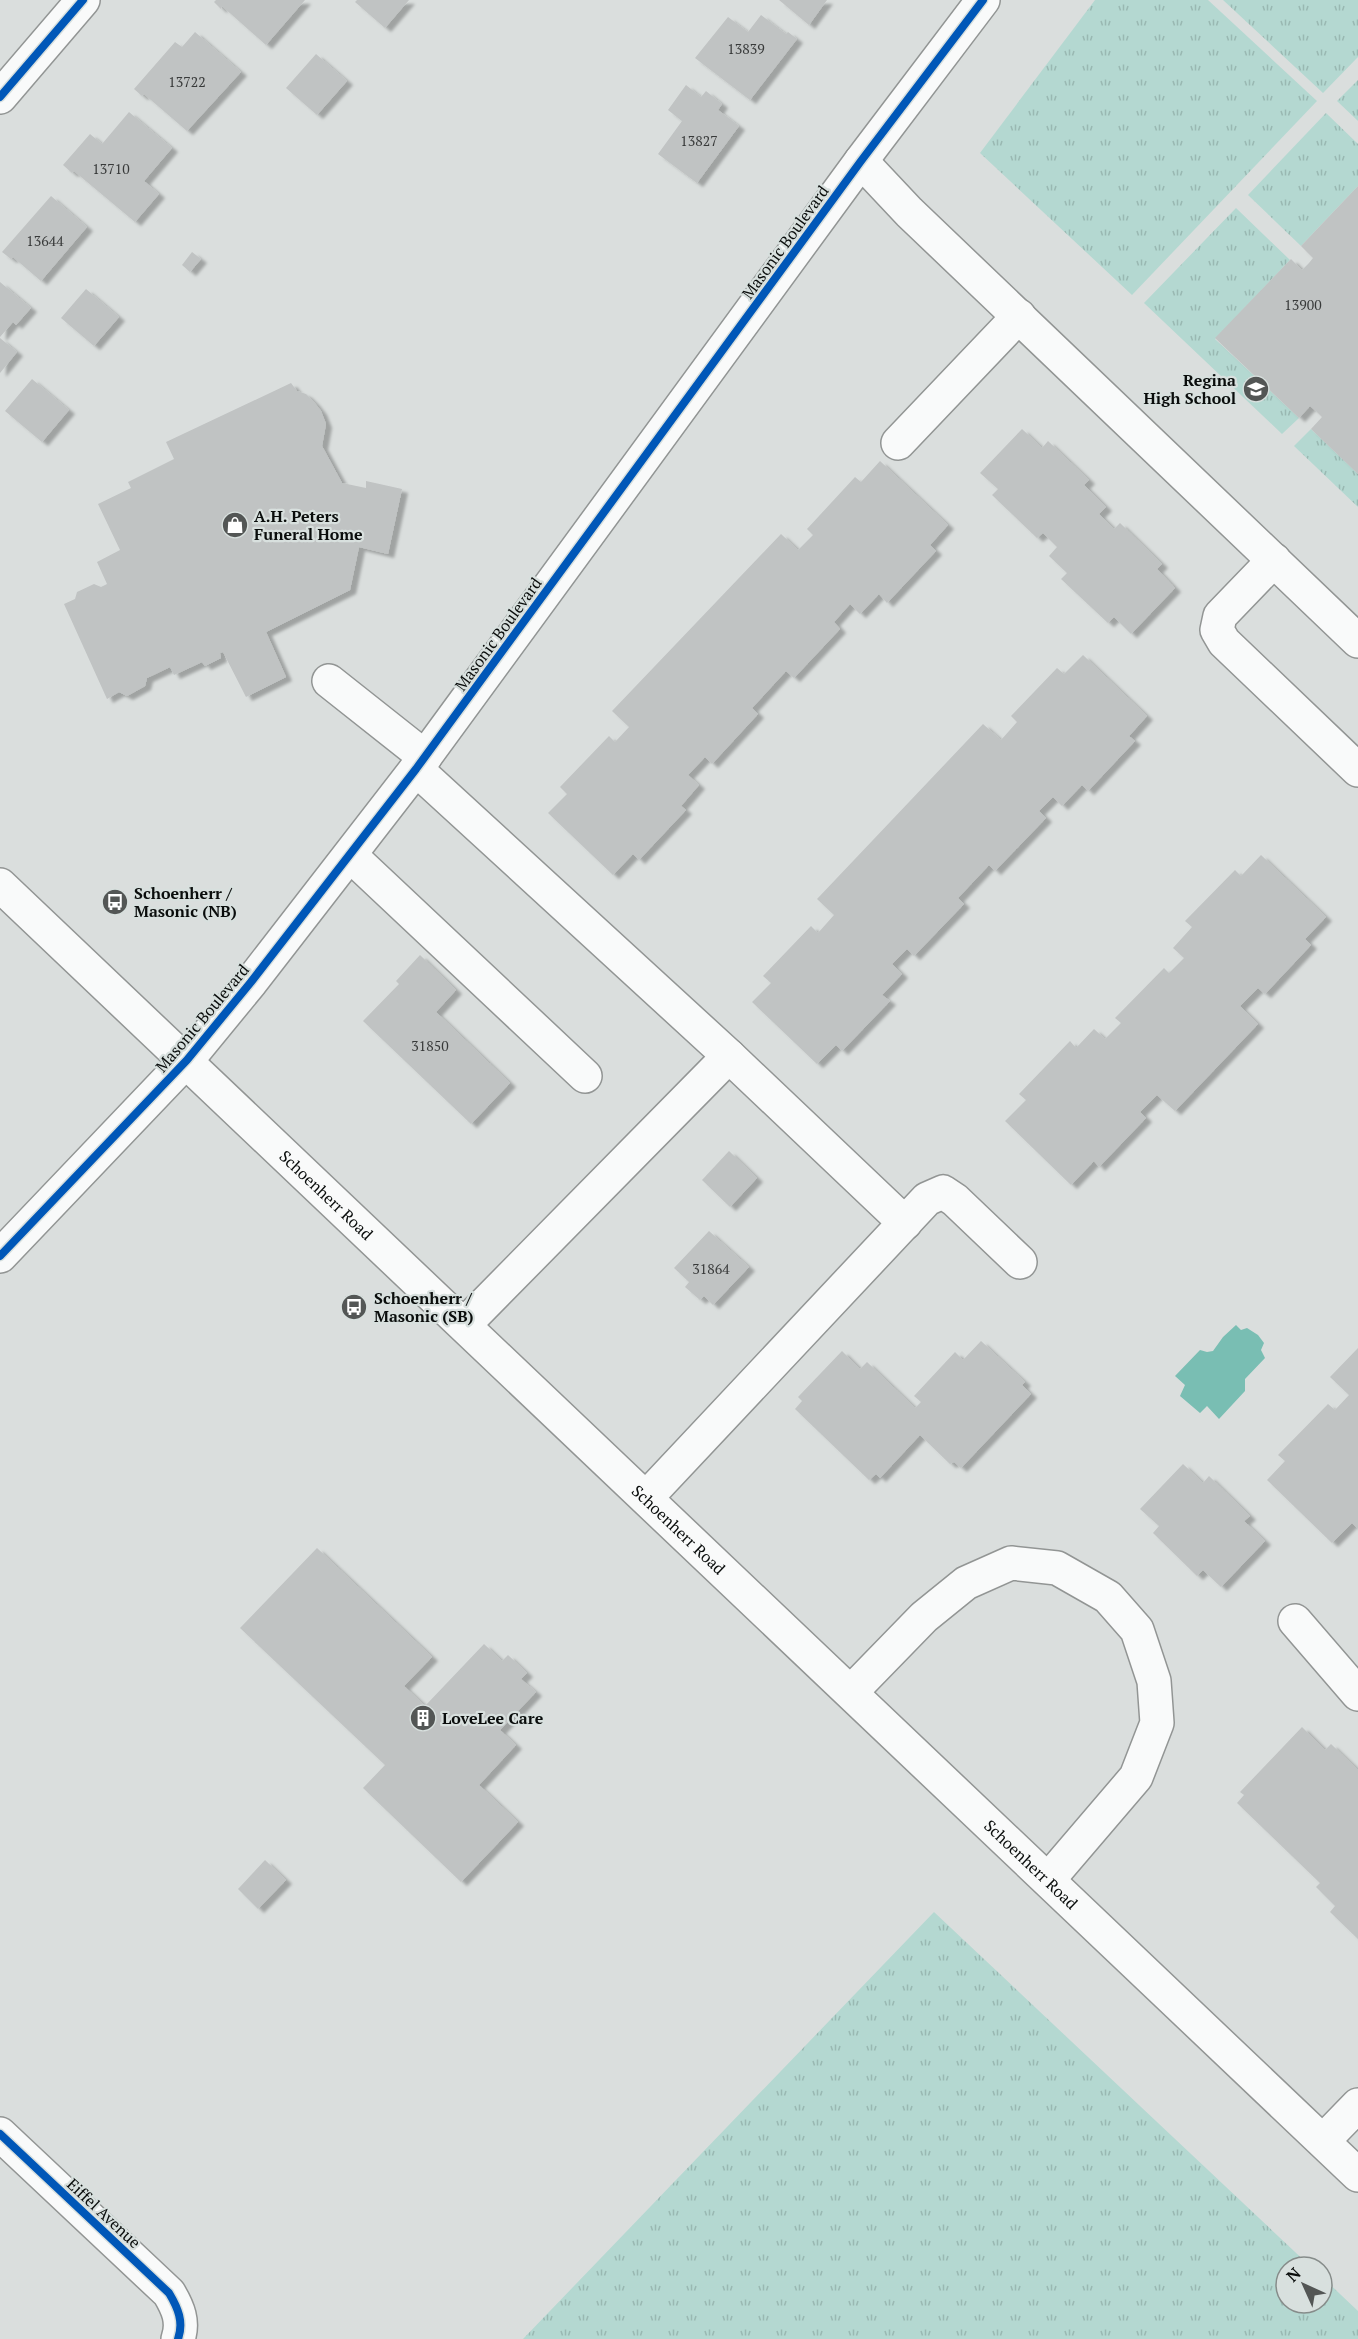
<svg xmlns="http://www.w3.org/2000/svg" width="1358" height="2339" font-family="'PT Serif',serif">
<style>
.grass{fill:url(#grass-tufts)}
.water{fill:#79beb3}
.building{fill:#c0c3c3;filter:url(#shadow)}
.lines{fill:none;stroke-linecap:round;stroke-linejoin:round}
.minor-casing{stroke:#929594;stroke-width:36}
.major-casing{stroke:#929594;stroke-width:36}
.minor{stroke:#f9fafa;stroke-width:33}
.major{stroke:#f9fafa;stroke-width:33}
.cycleway-casing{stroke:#d8e0de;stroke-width:11}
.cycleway{stroke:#0057b8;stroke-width:8}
.labels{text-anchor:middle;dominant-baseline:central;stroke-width:4.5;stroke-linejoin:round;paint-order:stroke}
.number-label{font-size:14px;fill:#383a3a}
.street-label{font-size:16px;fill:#0a0d0c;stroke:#d8e0de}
.poi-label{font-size:16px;font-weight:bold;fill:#0a0d0c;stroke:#d8e0de;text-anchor:start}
</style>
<defs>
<pattern id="grass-tufts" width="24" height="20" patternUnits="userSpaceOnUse" patternTransform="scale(1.5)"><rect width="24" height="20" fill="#b4d8d1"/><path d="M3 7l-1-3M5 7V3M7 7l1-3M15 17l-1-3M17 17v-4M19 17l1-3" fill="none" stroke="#99b8b2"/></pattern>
<filter id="shadow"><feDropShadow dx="6" dy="4" stdDeviation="1.5" flood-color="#0004"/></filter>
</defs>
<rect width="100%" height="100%" fill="#dadedd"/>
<g class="grass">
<path d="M1095 0H1208L1317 101 1132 295 980 153Z"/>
<path d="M1223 0H1358V57L1323 93Z"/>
<path d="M1358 80V121L1337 101Z"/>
<path d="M1326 113 1358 144V186L1301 246 1248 195Z"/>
<path d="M1236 208 1290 260 1215 339 1299 418 1282 434 1144 303Z"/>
<path d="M1311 429 1358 474V507L1294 446Z"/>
<path d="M934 1912 1311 2267H1286V2303H1322V2277L1358 2311V2339H523Z"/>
</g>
<path class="water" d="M1236 1325 1241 1330 1247 1328 1258 1335 1264 1343 1261 1350 1265 1358 1245 1379V1391L1219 1419 1207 1406 1200 1413 1180 1396 1185 1385 1175 1376 1200 1350 1207 1352 1213 1351 1223 1337Z"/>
<g class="building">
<path d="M216 0H305L266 45 222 6 221 9 214 2Z"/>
<path d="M357 0H409L385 28 355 2Z"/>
<path d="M779 0H827L809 25Z"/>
<path d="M761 15 786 34 788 32 797 39 750 100 695 58 728 17 748 32Z"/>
<path d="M195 32 241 72 187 131 144 94 142 96 134 89 175 42 182 47Z"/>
<path d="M316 54 347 81 317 115 286 88Z"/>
<path d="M686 85 701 97 706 91 722 104 718 110 739 126 697 183 658 154 682 121 668 110Z"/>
<path d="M129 112 172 148 144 181 159 194 135 222 74 171 72 173 63 165 90 134 102 144Z"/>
<path d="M1358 186V474L1311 429 1322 417 1316 411 1310 406 1299 418 1215 338 1291 259 1302 270 1309 263 1313 258 1301 246Z"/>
<path d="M51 196 87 227 41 281 13 257 11 259 2 252Z"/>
<path d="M192 252 201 259 190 272 182 265Z"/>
<path d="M0 282 31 308 16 325 13 322 0 337Z"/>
<path d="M86 289 119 317 94 346 61 318Z"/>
<path d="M0 338 17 352 0 373Z"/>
<path d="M32 379 69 410 42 442 5 411Z"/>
<path d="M291 383 297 391 306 394 314 402 321 411 326 424 322 446 342 483 366 488V481L402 489 388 554 359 547 350 590 266 632 286 677 246 697 223 652 220 653 221 658 205 666 202 662 174 675 170 667 147 678 145 686 127 696 119 692 107 699 64 604 75 599 77 592 94 584 101 587 107 584 97 562 120 550 98 504 131 488 128 482 174 459 166 442Z"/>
<path d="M1022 429 1042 448 1048 441 1089 480 1084 485 1106 507 1099 514 1114 529 1120 523 1162 564 1157 569 1175 588 1131 634 1114 617 1108 623 1061 579 1067 573 1049 556 1057 547 1043 533 1037 538 992 495 998 489 980 473Z"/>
<path d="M880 461 948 525 930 545 936 551 887 603 879 594 860 614 850 604 834 622 840 629 794 678 786 671 752 708 758 714 712 764 705 757 688 775 699 785 681 806 686 810 639 860 633 854 613 875 548 813 567 794 560 787 609 736 615 742 629 727 612 711 781 534 798 550 813 535 807 529 855 477 861 482Z"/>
<path d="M1083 655 1147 716 1129 736 1135 741 1088 791 1082 785 1062 806 1053 797 1039 811 1046 818 995 871 989 865 958 898 964 904 940 929 914 956 907 949 892 964 902 974 882 995 890 1001 842 1051 836 1045 817 1064 752 1002 771 983 763 976 811 926 818 933 834 915 817 899 983 724 1001 740 1017 722 1011 716 1057 668 1064 674Z"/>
<path d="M1261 855 1326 917 1305 939 1311 945 1265 994 1258 988 1240 1006 1258 1024 1175 1111 1157 1095 1140 1112 1146 1118 1099 1167 1094 1161 1071 1185 1005 1121 1026 1100 1019 1094 1070 1041 1076 1048 1094 1029 1105 1039 1121 1023 1115 1018 1164 968 1169 973 1184 958 1173 948 1192 927 1185 921 1235 870 1241 876Z"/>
<path d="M420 955 456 990 436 1012 510 1083 471 1124 363 1021 399 984 396 981Z"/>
<path d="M729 1151 757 1178 730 1207 702 1180Z"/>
<path d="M709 1231 749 1267 713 1305 704 1296 700 1300 685 1287 689 1282 674 1268Z"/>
<path d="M981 1341 1025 1382 1022 1385 1031 1394 961 1468 954 1462 950 1464 920 1435 880 1478 876 1474 869 1480 795 1409 802 1401 798 1397 842 1351 860 1369 867 1362 915 1408 921 1402 914 1396 955 1352 963 1360Z"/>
<path d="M1358 1348V1529L1352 1523 1332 1543 1267 1480 1285 1461 1278 1455 1328 1404 1335 1410 1349 1395 1330 1377Z"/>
<path d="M1183 1464 1203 1483 1209 1476 1250 1516 1244 1521 1265 1541 1221 1587 1203 1570 1197 1576 1153 1533 1159 1526 1140 1509Z"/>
<path d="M317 1548 432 1657 404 1686 425 1706 484 1644 502 1661 508 1655 527 1673 521 1679 536 1692 500 1730 516 1745 479 1785 518 1822 461 1882 363 1788 385 1765 240 1628Z"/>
<path d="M1302 1727 1325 1750 1331 1744 1358 1770V1939L1330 1912 1335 1906 1316 1887 1320 1883 1237 1803 1244 1795 1240 1792Z"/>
<path d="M265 1860 286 1880 258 1909 238 1889Z"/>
</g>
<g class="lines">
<g class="minor-casing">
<g id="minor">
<path d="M0 97 83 0"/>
<path d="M861 161 909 212 1358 641"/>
<path d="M898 443 1019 316"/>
<path d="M1274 560 1220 616 1217 630 1224 642 1358 770"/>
<path d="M329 681 425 757"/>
<path d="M416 769 729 1056 905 1223"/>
<path d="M350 855 585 1076"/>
<path d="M0 1256 187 1060 251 982 416 769 861 161 983 0"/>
<path d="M465 1324 729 1056"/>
<path d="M646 1498 927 1199 943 1192 955 1200 1020 1262"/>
<path d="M1295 1621 1358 1694"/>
<path d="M851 1692 924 1617 966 1583 1011 1563 1057 1568 1108 1597 1137 1630 1154 1681 1157 1723 1136 1777 1048 1880"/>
<path d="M0 2134 169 2293C178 2308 184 2322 178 2339"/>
<path d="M1323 2141 1358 2105"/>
</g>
</g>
<g class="major-casing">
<g id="major">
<path id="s1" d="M0 885 1358 2175"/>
</g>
</g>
<use href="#minor" class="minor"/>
<use href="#major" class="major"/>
<g class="cycleway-casing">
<g id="cycleway">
<path d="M0 97 83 0"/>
<path d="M0 1256 187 1060 251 982 416 769 861 161 983 0"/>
<path d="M0 2134 169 2293C178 2308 184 2322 178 2339"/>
</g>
</g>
<use href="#cycleway" class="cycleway"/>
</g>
<defs>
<g id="school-disc" transform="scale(1.35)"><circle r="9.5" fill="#535655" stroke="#d8e0de"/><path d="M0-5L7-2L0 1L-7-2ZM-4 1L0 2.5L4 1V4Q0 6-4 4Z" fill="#fff"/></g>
<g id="shop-disc" transform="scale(1.35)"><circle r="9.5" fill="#535655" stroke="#d8e0de"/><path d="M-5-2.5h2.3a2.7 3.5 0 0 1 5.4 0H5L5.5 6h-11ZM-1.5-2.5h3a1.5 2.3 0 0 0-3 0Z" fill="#fff"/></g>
<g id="bus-disc" transform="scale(1.35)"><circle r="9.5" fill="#535655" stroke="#d8e0de"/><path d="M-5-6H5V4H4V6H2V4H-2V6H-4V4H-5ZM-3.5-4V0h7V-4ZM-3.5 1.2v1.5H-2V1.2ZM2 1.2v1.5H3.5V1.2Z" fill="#fff"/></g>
<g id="building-disc" transform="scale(1.35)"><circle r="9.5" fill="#535655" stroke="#d8e0de"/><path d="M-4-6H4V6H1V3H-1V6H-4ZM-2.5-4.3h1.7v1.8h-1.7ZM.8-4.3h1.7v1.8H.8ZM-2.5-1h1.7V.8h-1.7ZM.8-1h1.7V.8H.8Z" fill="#fff"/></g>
</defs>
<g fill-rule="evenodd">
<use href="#school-disc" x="1256" y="389"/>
<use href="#shop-disc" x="235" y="525"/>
<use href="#bus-disc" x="115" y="902"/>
<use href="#bus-disc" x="354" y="1307"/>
<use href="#building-disc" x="423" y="1718"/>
</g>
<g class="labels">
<g class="number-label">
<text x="746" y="48">13839</text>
<text x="187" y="81">13722</text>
<text x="699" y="140">13827</text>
<text x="111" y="168">13710</text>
<text x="45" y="240">13644</text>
<text x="1303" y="304">13900</text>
<text x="430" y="1045">31850</text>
<text x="711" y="1268">31864</text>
</g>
<g class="street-label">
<text transform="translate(785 242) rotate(-54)">Masonic Boulevard</text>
<text transform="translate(498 634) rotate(-54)">Masonic Boulevard</text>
<text transform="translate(202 1018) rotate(-50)">Masonic Boulevard</text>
<text stroke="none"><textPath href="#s1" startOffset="450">Schoenherr Road</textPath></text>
<text stroke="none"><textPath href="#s1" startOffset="936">Schoenherr Road</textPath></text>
<text stroke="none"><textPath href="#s1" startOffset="1422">Schoenherr Road</textPath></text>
<text transform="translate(104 2213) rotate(43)">Eiffel Avenue</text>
</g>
<g class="poi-label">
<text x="1236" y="380" text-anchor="end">Regina<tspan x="1236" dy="18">High School</tspan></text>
<text x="254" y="516">A.H. Peters<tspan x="254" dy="18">Funeral Home</tspan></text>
<text x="134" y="893">Schoenherr /<tspan x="134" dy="18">Masonic (NB)</tspan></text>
<text x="374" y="1298">Schoenherr /<tspan x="374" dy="18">Masonic (SB)</tspan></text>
<text x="442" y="1718">LoveLee Care</text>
</g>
</g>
<g transform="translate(1304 2285) rotate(315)"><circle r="28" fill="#d8e0de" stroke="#868c8a" stroke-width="1.5"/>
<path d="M0-4.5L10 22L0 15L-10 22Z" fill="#535655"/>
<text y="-9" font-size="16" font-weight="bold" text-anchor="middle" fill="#0a0d0c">N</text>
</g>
</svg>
